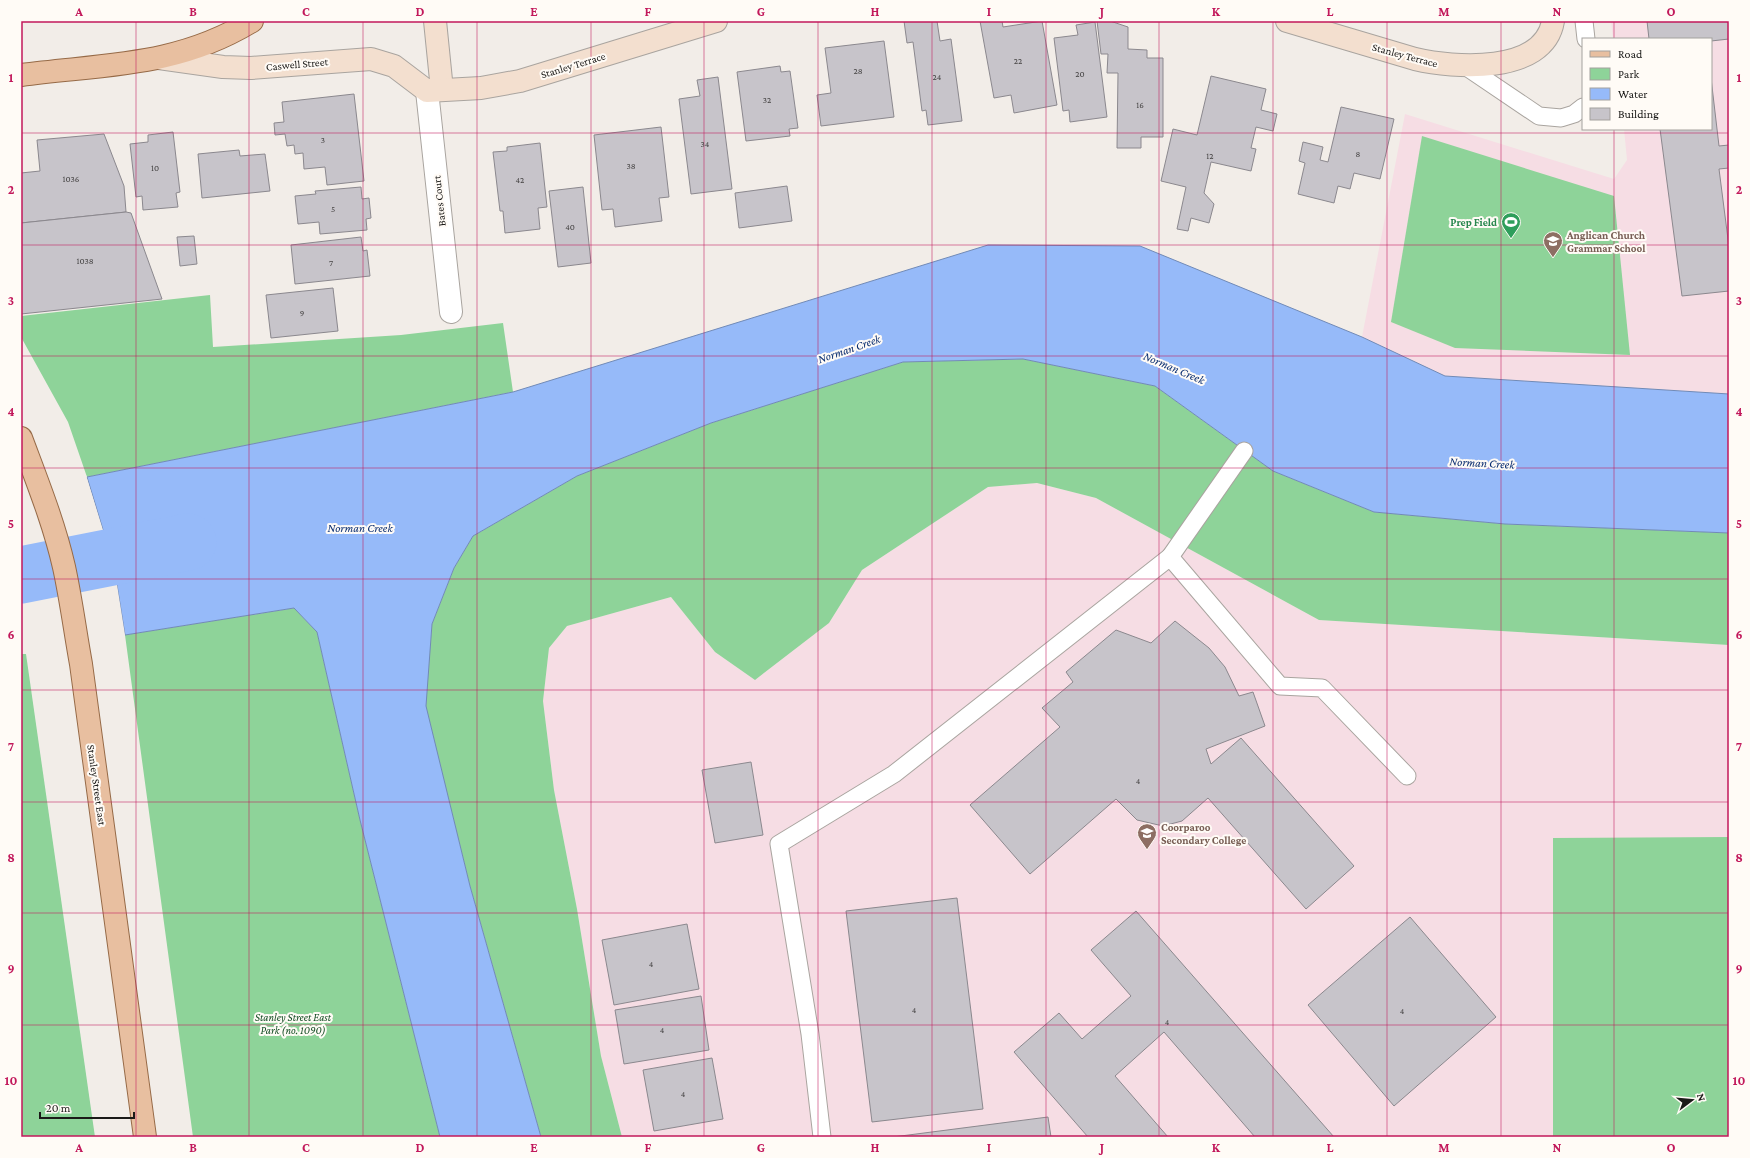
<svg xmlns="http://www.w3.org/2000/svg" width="1750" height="1158" font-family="'Crimson Pro',serif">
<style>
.education{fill:#f6dde4}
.green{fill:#8ed399}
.water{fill:#96baf9;stroke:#718ab6}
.pier{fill:#f2ede8}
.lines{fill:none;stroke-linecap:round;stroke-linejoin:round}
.river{stroke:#96baf9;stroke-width:57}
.building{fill:#c7c4ca;stroke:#8b888e}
.lane-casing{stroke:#a9a49f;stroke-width:19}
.street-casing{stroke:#a9a49f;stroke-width:24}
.secondary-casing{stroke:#a9a49f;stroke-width:24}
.primary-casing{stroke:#966a47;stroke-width:24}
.lane{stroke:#fff;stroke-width:17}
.street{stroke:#fff;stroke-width:22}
.secondary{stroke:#f3dfcf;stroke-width:22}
.primary{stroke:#e8bfa0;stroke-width:22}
.grid{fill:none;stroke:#c2185b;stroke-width:1;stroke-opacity:0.55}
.labels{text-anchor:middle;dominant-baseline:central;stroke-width:4;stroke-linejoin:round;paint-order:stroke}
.number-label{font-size:9px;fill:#464444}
.street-label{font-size:11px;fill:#1b1a18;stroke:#fffbf6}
.leisure-label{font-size:11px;font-weight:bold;fill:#27864d;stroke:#fffbf6;text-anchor:end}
.education-label{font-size:11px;font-weight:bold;fill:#785e54;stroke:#fffbf6;text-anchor:start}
.park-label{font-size:11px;font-style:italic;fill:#104a20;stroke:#fffbf6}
.water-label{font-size:12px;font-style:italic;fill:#092d70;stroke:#fffbf6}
.neatline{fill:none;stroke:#c2185b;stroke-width:1.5}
.grid-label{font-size:13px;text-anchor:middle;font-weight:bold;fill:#c2185b}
</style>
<rect width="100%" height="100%" fill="#f2ede8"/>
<g class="education">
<path d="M1611 21H1729V394L1445 376 1362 337 1405 114 1614 179 1627 160 1624 129H1711V39H1613Z"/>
<path d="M1037 483 1096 498 1319 620 1729 645V1137H622L601 1056 577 909 554 790 543 701 549 648 567 626 671 597 715 652 755 680 829 623 862 570 988 487Z"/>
</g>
<g class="green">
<path d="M1422 136 1614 196 1630 355 1455 348 1391 322Z"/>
<path d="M210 295 213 347 401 335 503 323 513 392 87 477 68 422 21 337V316Z"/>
<path d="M1023 359 1155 386 1273 471 1374 512 1505 524 1729 533V645L1319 620 1096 498 1037 483 988 487 862 570 829 623 755 680 715 652 671 597 567 626 549 648 543 701 554 790 577 909 601 1056 622 1137H541L470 886 425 706 432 624 454 568 473 536 577 476 711 423 903 362Z"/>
<path d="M294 608 317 632 360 820 440 1137H193L125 635Z"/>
<path d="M21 654H26L95 1137H21Z"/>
<path d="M1729 837V1137H1553V838Z"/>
</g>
<path class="water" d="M988 245 1140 246 1362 337 1445 376 1729 394V533L1505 524 1374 512 1273 471 1155 386 1023 359 903 362 711 423 577 476 473 536 454 568 432 624 426 706 470 886 541 1137H440L360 820 317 632 294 608 125 635 114 566 87 477 513 392Z"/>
<path class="pier" d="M86 475 114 566 125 635H123L112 566 85 477Z"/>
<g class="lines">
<path class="river" d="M21 575 188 542"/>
</g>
<g class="building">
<path d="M904 21H937L940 41 951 39 962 121 928 125 926 110 922 111 913 42 907 43Z"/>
<path d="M980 21H1002L1003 27 1042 21 1057 105 1014 113 1011 95 994 98Z"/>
<path d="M1097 21H1110L1128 27V49L1147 50V58H1163V137H1141V148H1117L1118 73H1107L1108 54H1101Z"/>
<path d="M1647 21H1729V39L1711 41V39H1649Z"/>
<path d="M1095 22 1107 117 1070 122 1069 110 1063 111 1054 38 1078 35 1076 25Z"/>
<path d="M884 41 894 117 821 126 817 95 831 93 825 48Z"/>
<path d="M780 66 781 72 790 71 798 128 789 129 790 136 746 141 737 72Z"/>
<path d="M1211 76 1266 89 1261 110 1277 114 1273 131 1256 127 1251 148 1256 149 1251 171 1211 162 1204 193 1214 204 1209 223 1191 218 1188 231 1177 229 1186 187 1161 181 1173 129 1197 135Z"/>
<path d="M718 77 732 189 691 194 679 99 700 96 697 80Z"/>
<path d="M1711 78 1719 146 1729 145V168L1719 169 1729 247V291L1682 296 1660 129H1711Z"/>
<path d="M354 94 364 181 327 185 325 167 304 169 303 153 295 154 294 145 287 146 285 134 275 135 274 123 284 122 282 102Z"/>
<path d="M1341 107 1394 119 1380 179 1354 173 1350 189 1338 186 1334 203 1298 194 1305 163 1299 161 1303 142 1323 147 1320 160 1328 162Z"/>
<path d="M661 127 669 197 659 198 662 221 615 227 613 209 602 210 594 135Z"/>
<path d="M173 132 180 192 176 193 178 207 143 210 142 196 136 197 130 144 148 142V135Z"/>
<path d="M104 134 124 186 126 212 21 223V173L40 171 37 140Z"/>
<path d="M540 143 547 207 538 208 540 229 505 233 503 211H500L493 152 507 151V147Z"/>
<path d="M239 150 240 156 265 154 270 191 202 198 198 154Z"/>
<path d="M787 186 792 221 739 228 735 193Z"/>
<path d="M361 187 362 199 369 198 371 218 366 219 367 230 320 234 319 222 298 224 295 196 316 194 315 191Z"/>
<path d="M583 187 591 263 558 267 549 191Z"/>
<path d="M126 212 131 213 162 299 21 314V223Z"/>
<path d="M194 236 197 264 180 266 177 237Z"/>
<path d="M361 237 363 251 367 250 370 276 295 284 291 245Z"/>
<path d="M333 288 338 331 271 338 266 295Z"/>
<path d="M1175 621 1209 648 1225 667 1239 696 1253 692 1265 726 1206 749 1211 764 1241 738 1354 866 1306 909 1208 798 1182 821 1163 826 1137 820 1116 799 1030 874 970 805 1060 727 1042 708 1073 682 1066 672 1116 630 1151 643Z"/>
<path d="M751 762 763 835 715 843 702 770Z"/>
<path d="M957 898 983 1109 872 1122 846 911Z"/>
<path d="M1136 911 1334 1137H1255L1164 1032 1115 1076 1168 1137H1088L1014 1052 1059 1013 1082 1039 1131 996 1091 950Z"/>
<path d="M1410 917 1496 1017 1394 1106 1308 1005Z"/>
<path d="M687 924 699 989 614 1005 602 940Z"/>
<path d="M701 996 709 1050 624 1064 615 1010Z"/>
<path d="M712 1058 723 1119 654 1131 643 1070Z"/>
<path d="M1048 1117 1051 1137H893Z"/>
</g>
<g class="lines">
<g class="lane-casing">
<g id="lane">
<path d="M1584 21 1586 39"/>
<path d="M1465 66 1539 116 1561 118 1574 114 1583 107"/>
<path d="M1170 557 1244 451"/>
<path d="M822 1137 810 1034 779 844 894 774 1170 557 1280 686 1322 688 1407 776"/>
</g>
</g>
<g class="street-casing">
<path id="street" d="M427 91 451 312"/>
</g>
<g class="secondary-casing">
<g id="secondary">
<path d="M435 21 442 90"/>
<path d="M1287 21 1415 59C1453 68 1544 75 1553 21"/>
<path d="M159 58 223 67 251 68 371 59 394 66 427 91 481 88 520 81 716 21"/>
</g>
</g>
<g class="primary-casing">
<g id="primary">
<path d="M21 75C104 64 177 67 252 21"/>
<path d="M21 438C37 481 54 523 64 567 71 599 75 631 81 664L145 1137"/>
</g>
</g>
<use href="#lane" class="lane"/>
<use href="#street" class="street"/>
<use href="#secondary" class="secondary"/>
<use href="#primary" class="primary"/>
</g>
<path class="grid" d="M136 21V1137M249 21V1137M363 21V1137M477 21V1137M591 21V1137M704 21V1137M818 21V1137M932 21V1137M1046 21V1137M1159 21V1137M1273 21V1137M1387 21V1137M1501 21V1137M1614 21V39M1614 129V1137M21 133H1729M21 245H1729M21 356H1729M21 468H1729M21 579H1729M21 690H1729M21 802H1729M21 913H1729M21 1025H1729"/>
<defs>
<g id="stadium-pin" transform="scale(1)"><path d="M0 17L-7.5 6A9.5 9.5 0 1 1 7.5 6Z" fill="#2e9e5b" stroke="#fffbf6"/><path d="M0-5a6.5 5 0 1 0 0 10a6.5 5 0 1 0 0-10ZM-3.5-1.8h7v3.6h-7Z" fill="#fff"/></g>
<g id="school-pin" transform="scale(1)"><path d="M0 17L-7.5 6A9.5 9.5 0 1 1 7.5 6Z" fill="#8d6e63" stroke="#fffbf6"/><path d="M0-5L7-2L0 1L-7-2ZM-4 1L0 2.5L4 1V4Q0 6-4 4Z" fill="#fff"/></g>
</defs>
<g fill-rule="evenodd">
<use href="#stadium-pin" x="1511" y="222"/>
<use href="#school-pin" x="1553" y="241"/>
<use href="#school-pin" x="1147" y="833"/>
</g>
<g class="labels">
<g class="number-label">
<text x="1018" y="61">22</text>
<text x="858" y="71">28</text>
<text x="1080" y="74">20</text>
<text x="937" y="77">24</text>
<text x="767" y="100">32</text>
<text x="1140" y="105">16</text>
<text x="323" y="140">3</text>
<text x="705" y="144">34</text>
<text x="1358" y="154">8</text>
<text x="1210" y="156">12</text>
<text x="631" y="166">38</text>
<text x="155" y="168">10</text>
<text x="71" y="179">1036</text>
<text x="520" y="180">42</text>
<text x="333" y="209">5</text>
<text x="570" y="227">40</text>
<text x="85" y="261">1038</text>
<text x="331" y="263">7</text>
<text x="302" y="313">9</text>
<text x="1138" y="781">4</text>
<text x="651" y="964">4</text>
<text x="914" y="1010">4</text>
<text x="1402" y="1011">4</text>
<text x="1167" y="1022">4</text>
<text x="662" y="1030">4</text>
<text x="683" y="1094">4</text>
</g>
<g class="street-label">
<text transform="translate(1405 55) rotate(15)">Stanley Terrace</text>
<text transform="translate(297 64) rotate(-5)">Caswell Street</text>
<text transform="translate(573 65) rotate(-17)">Stanley Terrace</text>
<text transform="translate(439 201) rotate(-96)">Bates Court</text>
<text transform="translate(97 785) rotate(82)">Stanley Street East</text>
</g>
<g class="leisure-label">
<text x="1497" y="222">Prep Field</text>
</g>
<g class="education-label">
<text x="1567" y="235">Anglican Church<tspan x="1567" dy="13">Grammar School</tspan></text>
<text x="1161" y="827">Coorparoo<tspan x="1161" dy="13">Secondary College</tspan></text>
</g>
<g class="park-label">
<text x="293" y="1017">Stanley Street East<tspan x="293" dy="13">Park (no. 1090)</tspan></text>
</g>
<g class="water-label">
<text transform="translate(849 349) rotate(-19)">Norman Creek</text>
<text transform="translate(1174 368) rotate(23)">Norman Creek</text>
<text transform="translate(1482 463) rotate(3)">Norman Creek</text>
<text x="360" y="528">Norman Creek</text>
</g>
</g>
<rect width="1750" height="1158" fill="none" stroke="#fffbf6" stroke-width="44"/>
<rect x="1582" y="38" width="130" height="92" fill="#fffbf6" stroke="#a4a19d"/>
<rect x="1590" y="51" width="20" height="6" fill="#e8bfa0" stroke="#a4a19d"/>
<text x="1618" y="58" font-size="12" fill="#1b1a18">Road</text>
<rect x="1590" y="68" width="20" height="12" fill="#8ed399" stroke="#a4a19d"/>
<text x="1618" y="78" font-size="12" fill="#1b1a18">Park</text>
<rect x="1590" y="88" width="20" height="12" fill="#96baf9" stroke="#a4a19d"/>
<text x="1618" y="98" font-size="12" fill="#1b1a18">Water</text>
<rect x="1590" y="108" width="20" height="12" fill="#c7c4ca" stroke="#a4a19d"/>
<text x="1618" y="118" font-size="12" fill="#1b1a18">Building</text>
<g transform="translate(1692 1100) rotate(74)" stroke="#fffbf6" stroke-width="3" paint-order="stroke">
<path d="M0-3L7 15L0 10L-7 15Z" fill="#1b1a18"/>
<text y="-6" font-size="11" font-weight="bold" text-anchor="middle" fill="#1b1a18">N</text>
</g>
<path d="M40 1112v6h94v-6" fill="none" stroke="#1b1a18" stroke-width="2"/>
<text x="46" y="1112" font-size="12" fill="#1b1a18" stroke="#fffbf6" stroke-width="3" paint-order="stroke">20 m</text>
<rect x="22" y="22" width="1706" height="1114" class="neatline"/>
<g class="grid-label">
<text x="79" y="16">A</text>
<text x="193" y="16">B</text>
<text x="306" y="16">C</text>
<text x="420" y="16">D</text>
<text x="534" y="16">E</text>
<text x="648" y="16">F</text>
<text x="761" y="16">G</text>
<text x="875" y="16">H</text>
<text x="989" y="16">I</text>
<text x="1102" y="16">J</text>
<text x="1216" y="16">K</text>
<text x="1330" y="16">L</text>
<text x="1444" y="16">M</text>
<text x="1557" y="16">N</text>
<text x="1671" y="16">O</text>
<text x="11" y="82">1</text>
<text x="1739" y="82">1</text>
<text x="11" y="194">2</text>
<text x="1739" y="194">2</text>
<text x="11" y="305">3</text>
<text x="1739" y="305">3</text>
<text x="11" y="416">4</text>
<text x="1739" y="416">4</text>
<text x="11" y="528">5</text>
<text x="1739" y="528">5</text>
<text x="11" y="639">6</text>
<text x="1739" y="639">6</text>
<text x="11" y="751">7</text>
<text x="1739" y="751">7</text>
<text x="11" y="862">8</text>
<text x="1739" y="862">8</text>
<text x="11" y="973">9</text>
<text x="1739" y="973">9</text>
<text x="11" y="1085">10</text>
<text x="1739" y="1085">10</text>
<text x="79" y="1152">A</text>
<text x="193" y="1152">B</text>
<text x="306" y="1152">C</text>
<text x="420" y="1152">D</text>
<text x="534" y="1152">E</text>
<text x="648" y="1152">F</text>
<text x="761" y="1152">G</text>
<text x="875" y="1152">H</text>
<text x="989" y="1152">I</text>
<text x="1102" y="1152">J</text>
<text x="1216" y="1152">K</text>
<text x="1330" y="1152">L</text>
<text x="1444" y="1152">M</text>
<text x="1557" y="1152">N</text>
<text x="1671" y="1152">O</text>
</g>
</svg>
